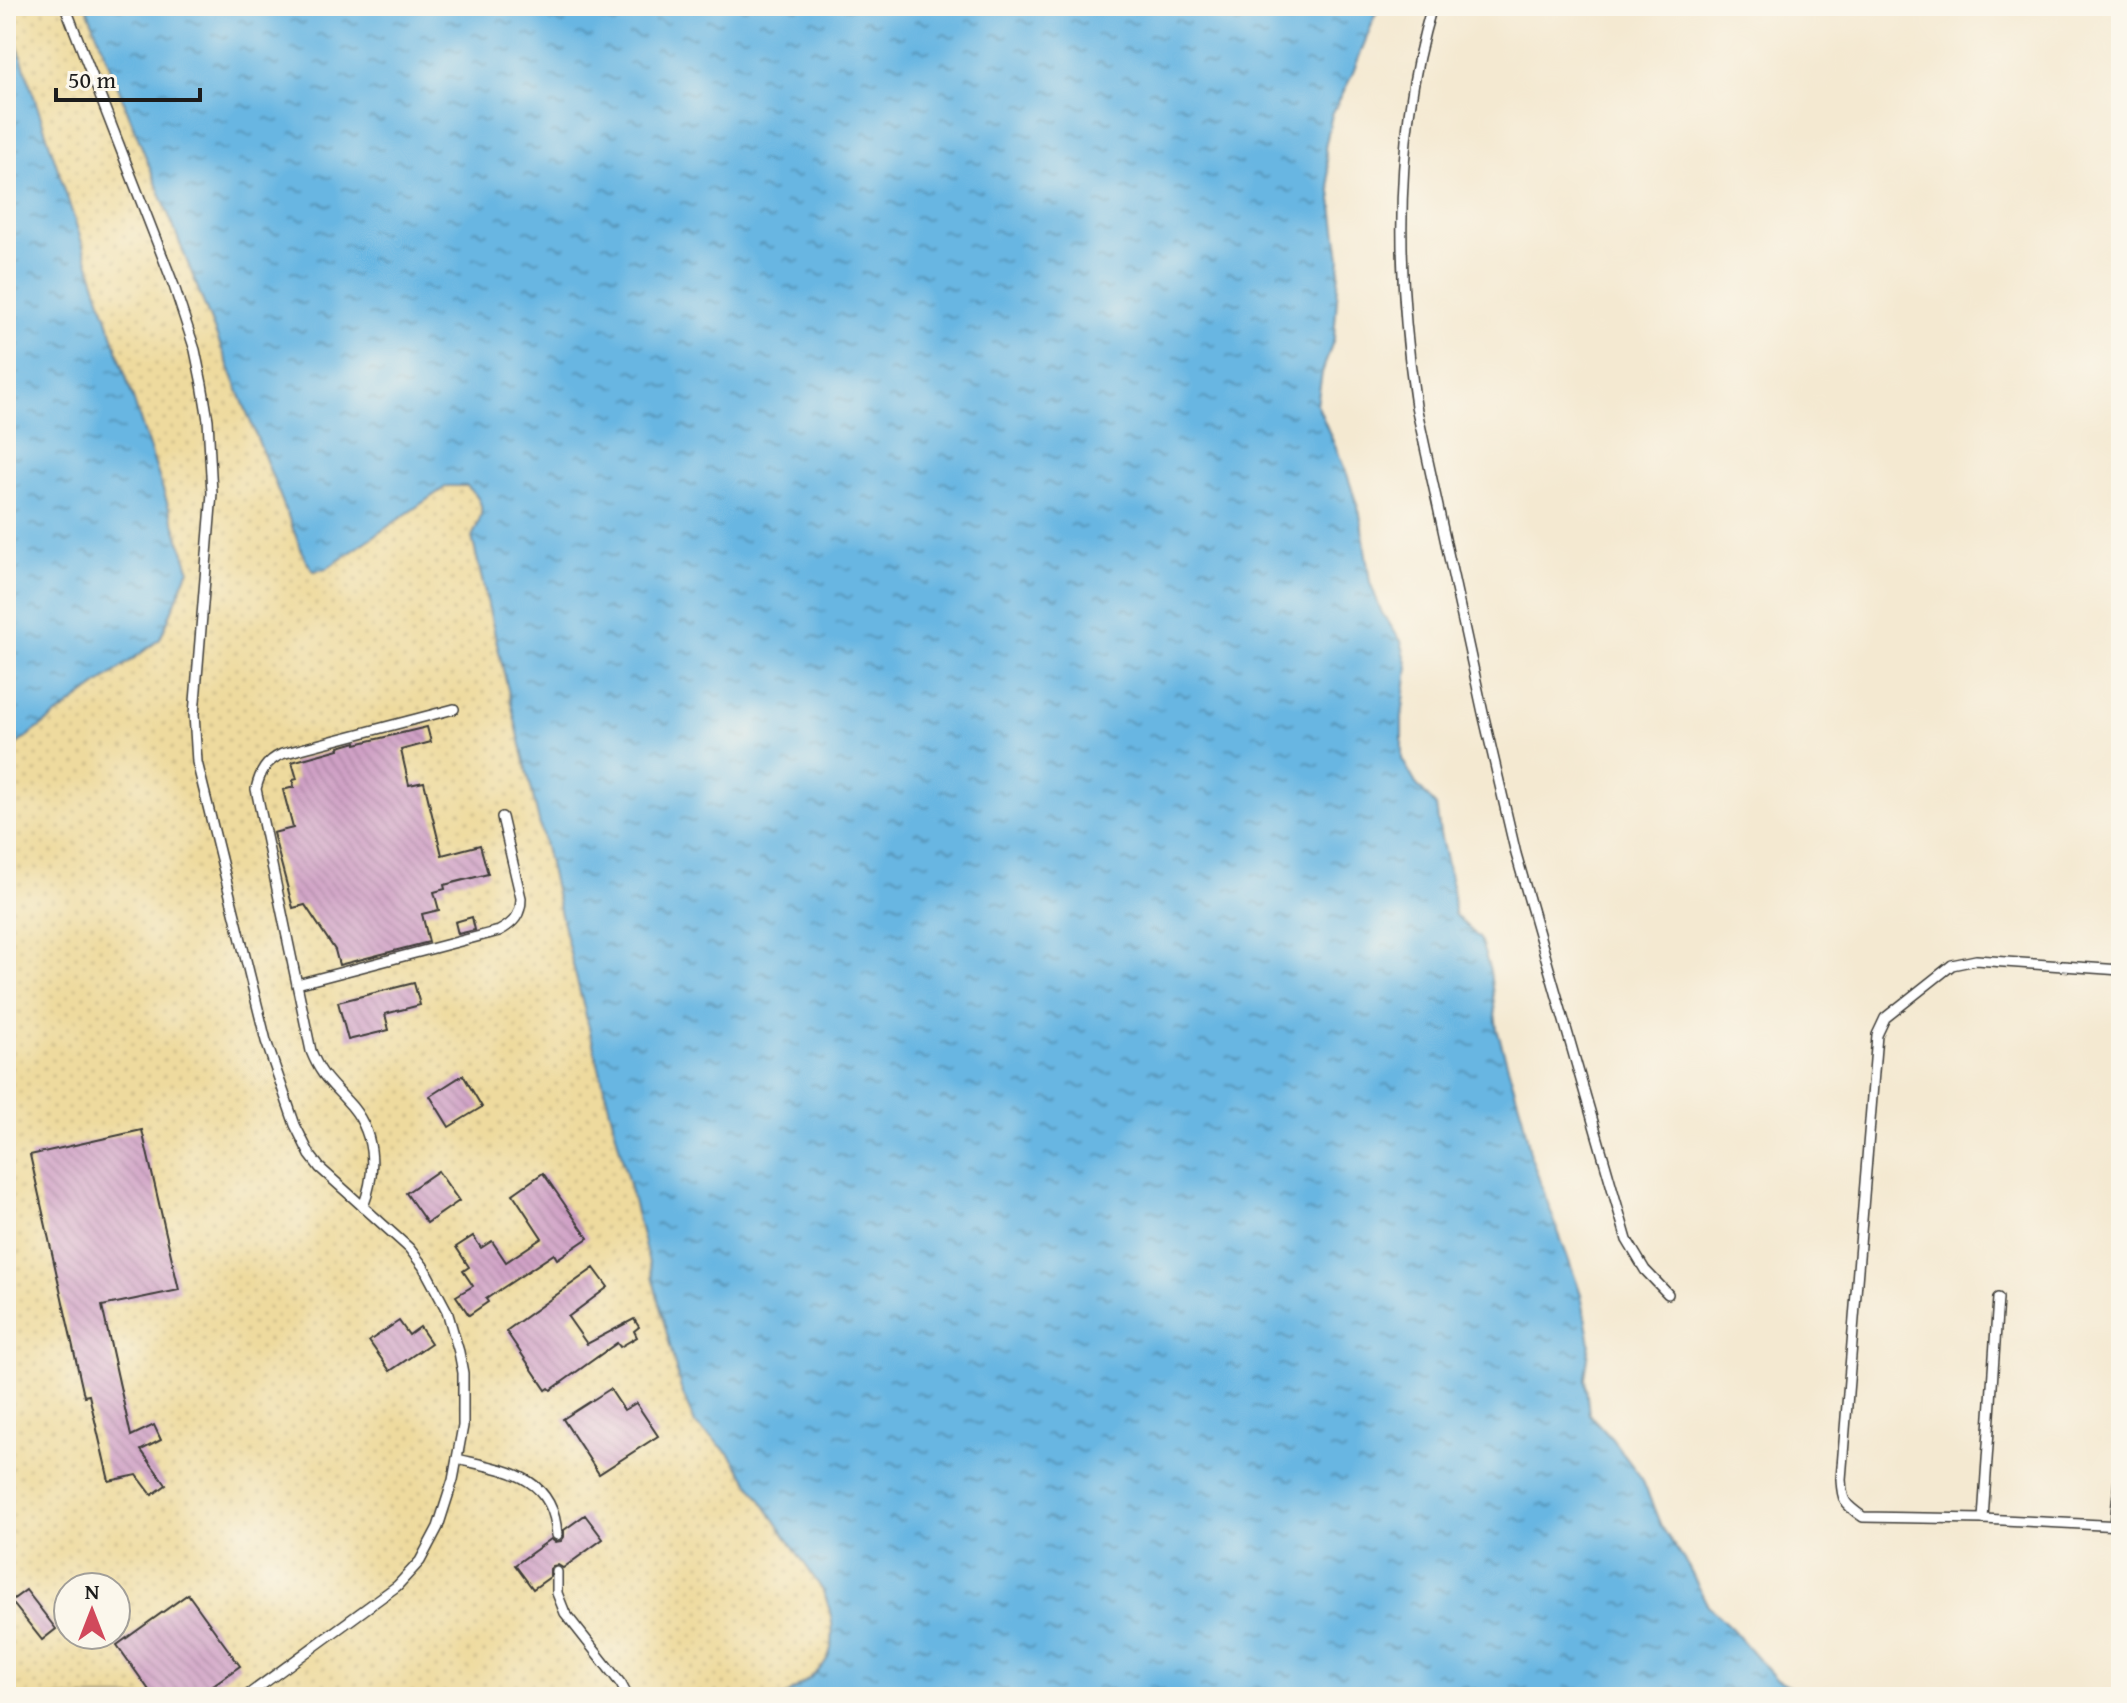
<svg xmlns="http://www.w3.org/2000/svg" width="2127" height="1703" font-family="'Gentium Book Plus',serif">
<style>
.sand{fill:url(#sand-dots);stroke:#857b5d;stroke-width:2;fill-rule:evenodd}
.water{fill:url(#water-ripples);stroke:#42697f;stroke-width:2}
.building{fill:url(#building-back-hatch)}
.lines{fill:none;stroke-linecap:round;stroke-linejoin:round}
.lane-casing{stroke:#3c3b37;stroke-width:12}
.lane{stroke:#fff;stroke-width:9}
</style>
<defs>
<pattern id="sand-dots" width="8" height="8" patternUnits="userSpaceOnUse" patternTransform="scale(2)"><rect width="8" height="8" fill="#eeda9e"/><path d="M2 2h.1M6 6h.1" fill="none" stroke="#ccba88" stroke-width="1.8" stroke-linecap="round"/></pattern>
<pattern id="water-ripples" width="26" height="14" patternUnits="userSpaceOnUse" patternTransform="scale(2)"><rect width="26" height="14" fill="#68b6e2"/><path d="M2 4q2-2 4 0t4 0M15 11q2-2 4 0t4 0" fill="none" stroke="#5593b6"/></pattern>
<pattern id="building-back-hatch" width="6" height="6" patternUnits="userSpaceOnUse" patternTransform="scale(2)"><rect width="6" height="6" fill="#cfa0c5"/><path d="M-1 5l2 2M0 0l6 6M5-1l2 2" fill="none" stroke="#b189a9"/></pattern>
</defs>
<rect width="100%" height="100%" fill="#fbf7ec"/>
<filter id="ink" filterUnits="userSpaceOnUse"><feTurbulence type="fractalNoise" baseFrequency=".0125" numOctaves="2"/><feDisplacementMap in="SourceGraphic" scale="16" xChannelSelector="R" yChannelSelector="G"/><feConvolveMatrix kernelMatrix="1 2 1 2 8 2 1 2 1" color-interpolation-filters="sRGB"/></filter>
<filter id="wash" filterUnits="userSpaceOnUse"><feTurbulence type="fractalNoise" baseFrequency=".006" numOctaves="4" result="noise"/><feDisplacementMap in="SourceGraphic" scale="32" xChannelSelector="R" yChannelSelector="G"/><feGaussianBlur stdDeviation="1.8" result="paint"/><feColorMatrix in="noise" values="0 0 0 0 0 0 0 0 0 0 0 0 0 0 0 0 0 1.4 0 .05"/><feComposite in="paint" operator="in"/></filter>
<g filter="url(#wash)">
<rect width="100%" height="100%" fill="#f4e9d1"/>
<path class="sand" d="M6 6H86L305 559 314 571 326 569 447 486H467C488 504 483 514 472 537L570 953 681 1389 695 1424 729 1453 822 1589C833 1612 840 1648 820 1669 810 1680 796 1688 784 1697H6V752L160 639 189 569 6 11ZM68 1587H116V1635H68Z"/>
<g class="water">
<path d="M86 6H1379L1352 75 1332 114 1325 148 1340 258 1334 338 1322 373 1317 404 1347 474 1360 514 1370 582 1382 613 1401 641 1408 667 1402 718V759L1416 784 1436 806 1440 834 1453 891 1454 914 1480 939 1490 971 1497 1029 1522 1114 1531 1157 1581 1294 1590 1343 1585 1378 1589 1414 1612 1439 1642 1479 1661 1526 1688 1566 1708 1606 1732 1629 1775 1678 1810 1697H784C796 1688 810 1680 820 1669 840 1648 833 1612 822 1589L729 1453 695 1424 681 1389 570 953 472 537C483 514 488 504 467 486H447L326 569 314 571 305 559Z"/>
<path d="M6 11 189 569 160 639 6 752Z"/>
</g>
<g id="blocks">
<g class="building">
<path d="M427 727 431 742 401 750 409 785 424 782 442 855 480 845 488 874 444 885 445 889 434 892 439 910 422 914 429 942 339 965 335 950 305 905 293 908 273 833 293 828 283 790 294 787 293 780 297 779 292 762 339 749V747L356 742V744Z"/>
<path d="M472 917 475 930 458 934 455 922Z"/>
<path d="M414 983 420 1005 385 1014 389 1030 348 1040 338 1002Z"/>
<path d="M463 1075 482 1107 449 1127 430 1096Z"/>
<path d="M142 1130 179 1290 102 1306 131 1436 154 1425 161 1440 141 1450 166 1485 152 1495 137 1475 109 1481 89 1395 84 1396 30 1155Z"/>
<path d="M438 1171 459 1201 427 1223 406 1193Z"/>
<path d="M543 1173 588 1238 557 1259 554 1254 486 1299 488 1302 469 1315 456 1296 473 1286 463 1271 469 1267 456 1247 473 1236 481 1248 492 1241 506 1262 542 1238 513 1194Z"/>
<path d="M594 1268 608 1287 568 1317 587 1344 634 1319 639 1327 634 1331 637 1337 620 1347 617 1343 551 1390 549 1388 546 1390 506 1331Z"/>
<path d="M399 1321 409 1335 420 1327 431 1343 390 1371 369 1341Z"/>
<path d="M610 1389 624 1410 636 1403 658 1436 599 1474 563 1419Z"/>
<path d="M585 1515 603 1539 563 1568 558 1565 553 1566 550 1569V1577L533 1589 515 1565 551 1539 555 1542 561 1541 564 1537V1530Z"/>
<path d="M26 1590 56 1629 42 1640 11 1601Z"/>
<path d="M188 1594 240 1666 196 1697H154L117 1645Z"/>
</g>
</g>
</g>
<g filter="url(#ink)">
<use href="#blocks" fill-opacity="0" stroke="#3c3b37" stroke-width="2"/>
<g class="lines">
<g class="lane-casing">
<g id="lane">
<path d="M65 6 174 286 195 350 202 384 208 420 212 493 194 714 197 762 266 1041 295 1125 310 1155 320 1168 409 1248 423 1266 447 1311 459 1352 463 1373V1426L453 1480 438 1527 420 1561 397 1586 245 1697"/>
<path d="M1432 6C1393 136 1396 274 1416 406L1483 713 1516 854 1627 1240 1645 1270 1668 1294"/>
<path d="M2121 970 1976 960 1952 965 1885 1018 1877 1035 1841 1479C1842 1501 1844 1504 1863 1517L1983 1519 2121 1526"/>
<path d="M297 984 499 931C514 923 521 915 521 898L502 817"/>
<path d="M363 1207C377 1170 376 1131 347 1101 330 1082 321 1076 311 1051L256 789C260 772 266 761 282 754L454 709"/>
<path d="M457 1459C505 1470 554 1475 557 1535"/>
<path d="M1983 1519 1998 1298"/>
<path d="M2115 1526 2121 1457"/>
<path d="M557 1572V1593L565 1613 621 1684 628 1697"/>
</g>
</g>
<use href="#lane" class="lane"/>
</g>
</g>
<rect width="2127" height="1703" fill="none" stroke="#fbf7ec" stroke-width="32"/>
<g transform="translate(92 1611)"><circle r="38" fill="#fbf7ec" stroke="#a29f99" stroke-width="2"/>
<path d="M0-6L14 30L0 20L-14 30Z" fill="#d1495b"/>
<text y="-12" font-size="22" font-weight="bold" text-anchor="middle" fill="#1c1c1c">N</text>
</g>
<path d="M56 88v12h144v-12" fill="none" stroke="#1c1c1c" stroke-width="4"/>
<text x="68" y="88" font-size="24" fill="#1c1c1c" stroke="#fbf7ec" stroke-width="6" paint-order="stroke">50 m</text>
</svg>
